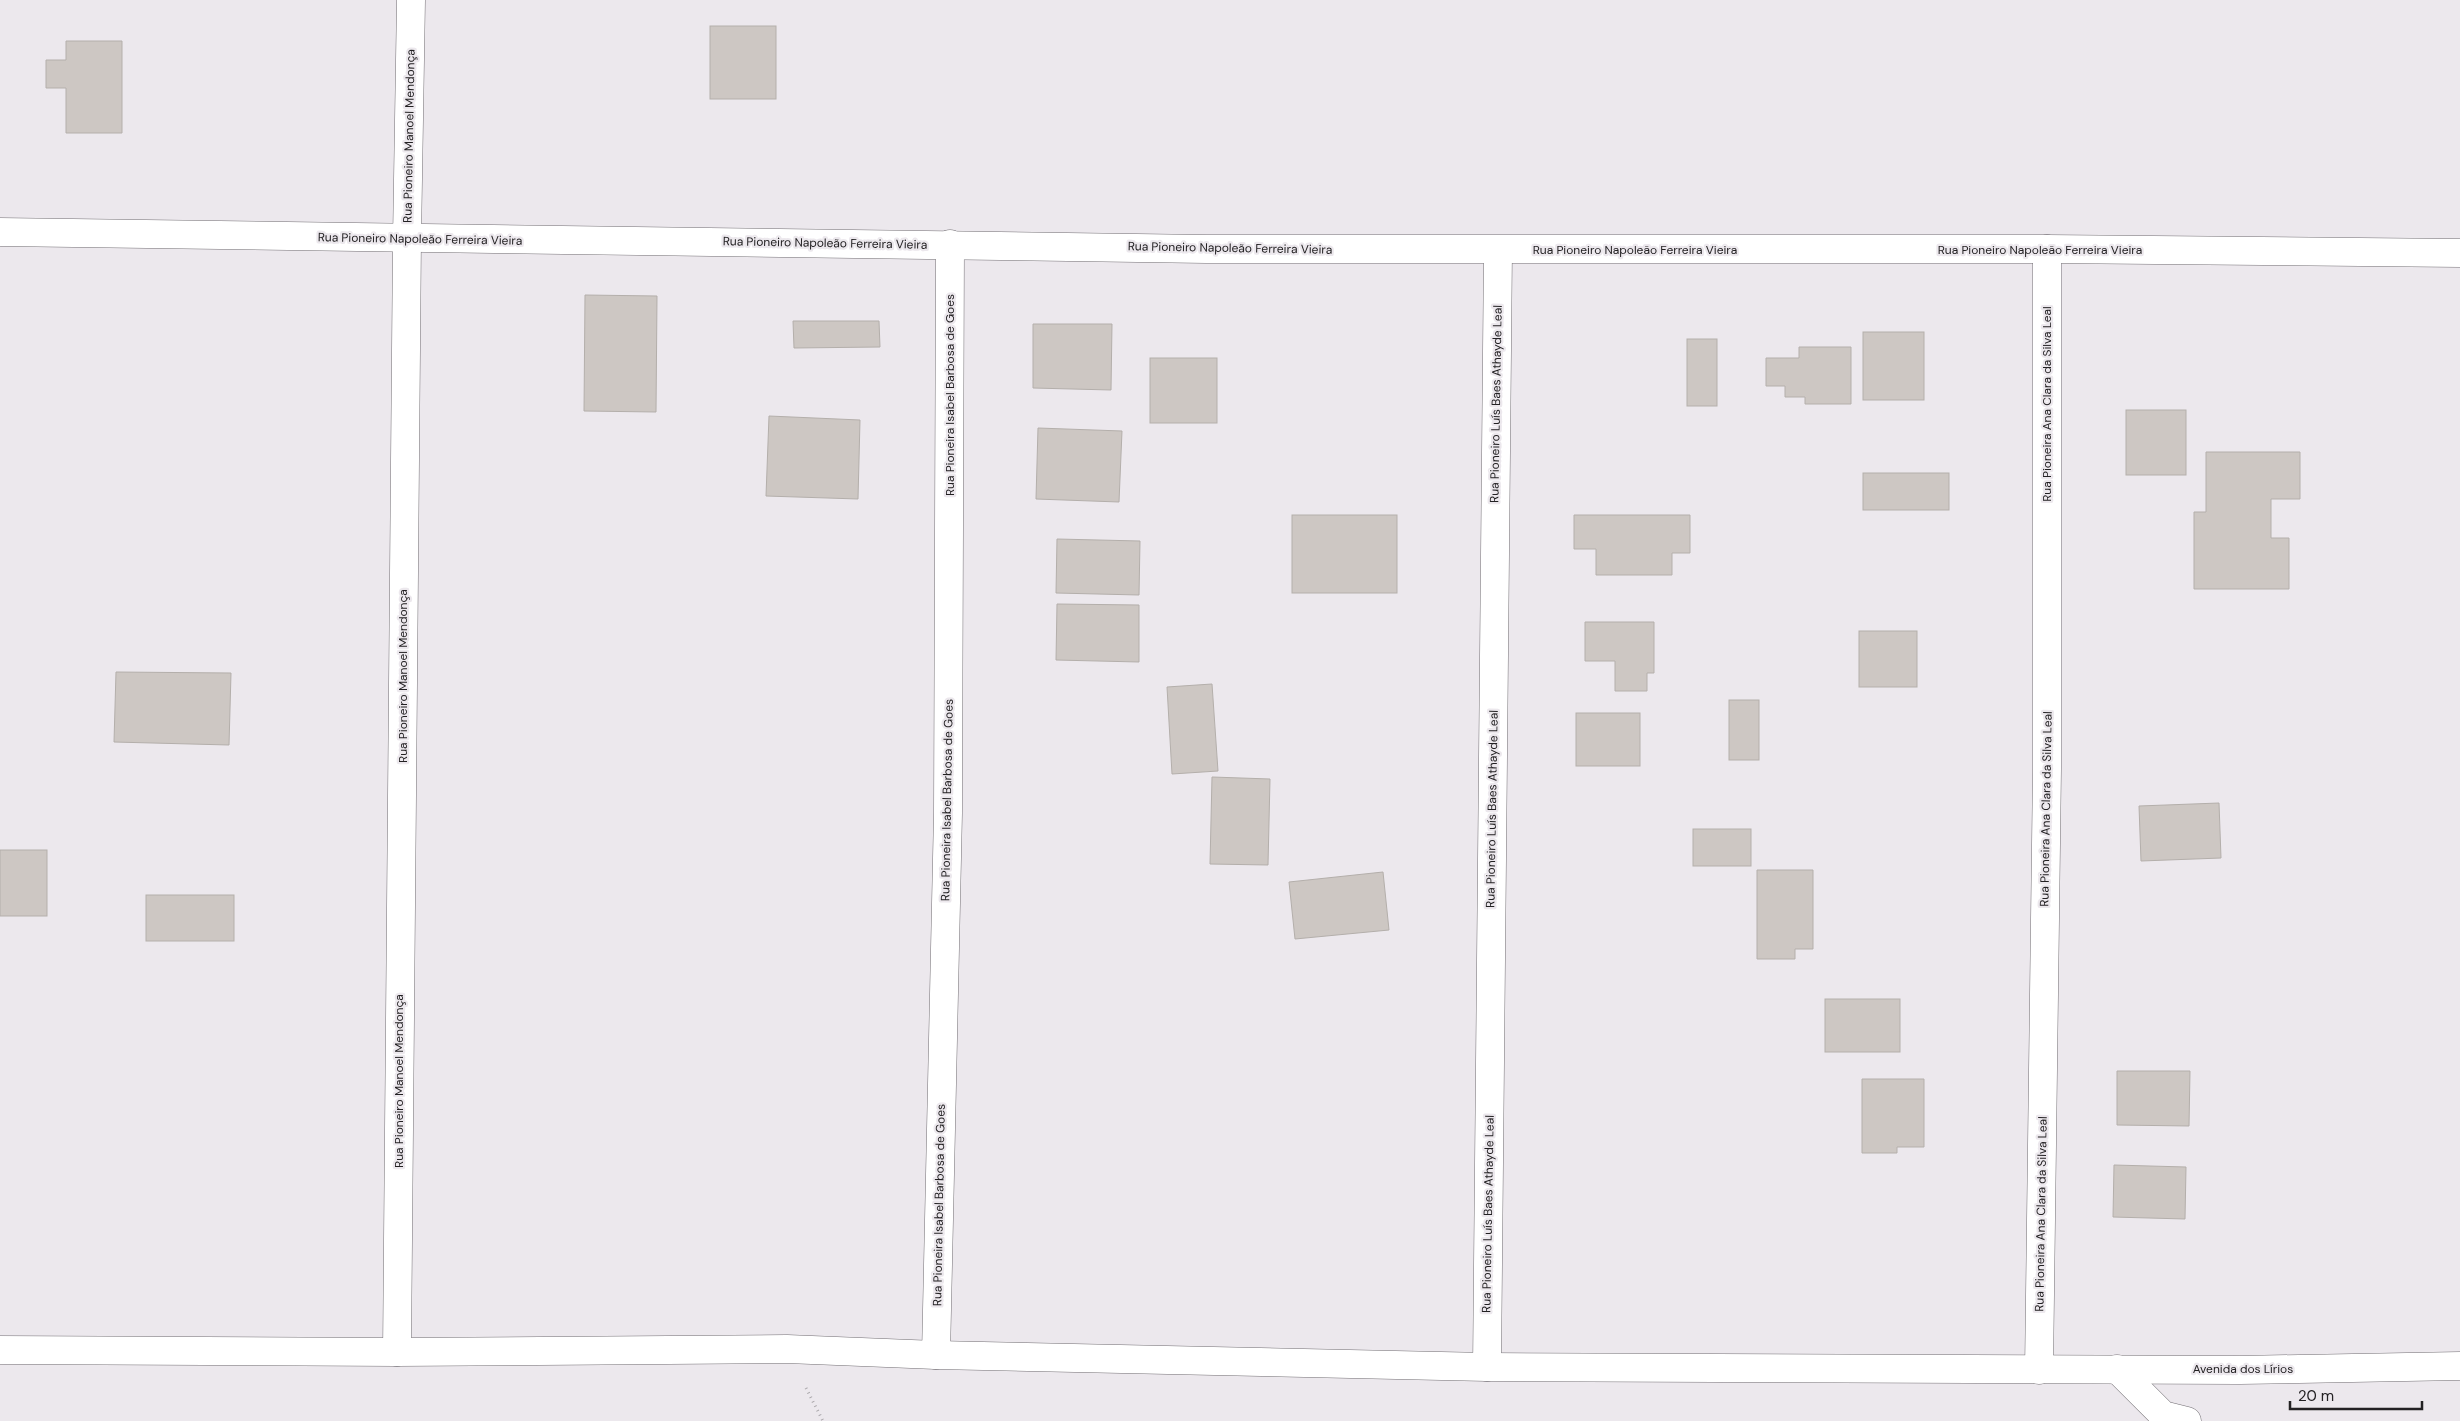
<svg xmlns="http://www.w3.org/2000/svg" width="2460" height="1421" font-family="'DM Sans',sans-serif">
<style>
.building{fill:#cdc7c3;stroke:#b4afab}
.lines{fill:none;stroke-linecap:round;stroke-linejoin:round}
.minor-casing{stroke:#736f74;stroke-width:29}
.tertiary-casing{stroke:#736f74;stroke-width:29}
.path{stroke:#aba8ac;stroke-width:3;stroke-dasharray:1 4;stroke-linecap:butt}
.minor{stroke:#fff;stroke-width:28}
.tertiary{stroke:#fff;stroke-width:28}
.labels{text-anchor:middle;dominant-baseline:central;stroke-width:4.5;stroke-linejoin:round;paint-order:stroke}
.street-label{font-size:12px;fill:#232123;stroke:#ece8ed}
</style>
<rect width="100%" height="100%" fill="#ece8ed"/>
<g class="building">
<rect x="710" y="26" width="66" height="73"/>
<path d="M66 41H122V133H66V88H46V60H66Z"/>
<path d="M585 295 657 296 656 412 584 411Z"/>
<path d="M793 321H879L880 347 794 348Z"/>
<path d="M1033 324H1112L1111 390 1033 388Z"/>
<rect x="1863" y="332" width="61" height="68"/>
<rect x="1687" y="339" width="30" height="67"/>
<path d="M1799 347H1851V404H1805V397H1785V386H1766V358H1799Z"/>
<rect x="1150" y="358" width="67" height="65"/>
<rect x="2126" y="410" width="60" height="65"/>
<path d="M769 416 860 420 858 499 766 496Z"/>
<path d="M1038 428 1122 431 1119 502 1036 499Z"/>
<path d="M2206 452H2300V499H2271V538H2289V589H2194V512H2206Z"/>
<rect x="1863" y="473" width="86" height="37"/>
<rect x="1292" y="515" width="105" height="78"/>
<path d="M1574 515H1690V553H1672V575H1596V549H1574Z"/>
<path d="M1057 539 1140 541 1139 595 1056 593Z"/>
<path d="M1057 604 1139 605V662L1056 660Z"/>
<path d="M1585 622H1654V673H1647V691H1615V661H1585Z"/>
<rect x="1859" y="631" width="58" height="56"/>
<path d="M116 672 231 673 229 745 114 742Z"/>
<path d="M1212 684 1218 771 1172 774 1167 687Z"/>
<rect x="1729" y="700" width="30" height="60"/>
<rect x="1576" y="713" width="64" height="53"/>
<path d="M1212 777 1270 779 1268 865 1210 864Z"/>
<path d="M2219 803 2221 858 2141 861 2139 806Z"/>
<rect x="1693" y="829" width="58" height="37"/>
<rect x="0" y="850" width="47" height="66"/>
<path d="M1757 870H1813V949H1795V959H1757Z"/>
<path d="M1383 872 1389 930 1295 939 1289 882Z"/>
<rect x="146" y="895" width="88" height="46"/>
<rect x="1825" y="999" width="75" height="53"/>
<path d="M2117 1071H2190L2189 1126 2117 1125Z"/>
<path d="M1862 1079H1924V1147H1897V1153H1862Z"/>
<path d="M2114 1165 2186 1167 2185 1219 2113 1217Z"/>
</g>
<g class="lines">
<g class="minor-casing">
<g id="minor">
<path d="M0 232 1206 249H2047L2460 253"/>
<path d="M397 1352 407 239 411 0"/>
<path d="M936 1355 948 813 950 244"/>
<path d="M1487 1367 1498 250"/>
<path d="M2039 1370 2047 769V249"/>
</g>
</g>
<g class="tertiary-casing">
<g id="tertiary">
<path d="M0 1350 397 1352 787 1349 936 1355 1487 1367 2240 1370 2460 1366"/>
<path d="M2117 1369 2163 1415 2187 1421"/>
</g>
</g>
<path class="path" d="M806 1388 823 1421"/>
<use href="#minor" class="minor"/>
<use href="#tertiary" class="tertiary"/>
</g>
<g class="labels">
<g class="street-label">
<text transform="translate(409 136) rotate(-89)">Rua Pioneiro Manoel Mendonça</text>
<text transform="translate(420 239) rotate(1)">Rua Pioneiro Napoleão Ferreira Vieira</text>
<text transform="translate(825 243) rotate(1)">Rua Pioneiro Napoleão Ferreira Vieira</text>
<text transform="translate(1230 248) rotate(1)">Rua Pioneiro Napoleão Ferreira Vieira</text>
<text x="1635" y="250">Rua Pioneiro Napoleão Ferreira Vieira</text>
<text x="2040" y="250">Rua Pioneiro Napoleão Ferreira Vieira</text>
<text transform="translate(950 395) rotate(-90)">Rua Pioneira Isabel Barbosa de Goes</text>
<text transform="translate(1496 404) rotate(-89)">Rua Pioneiro Luís Baes Athayde Leal</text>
<text transform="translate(2047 404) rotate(-90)">Rua Pioneira Ana Clara da Silva Leal</text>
<text transform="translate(403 676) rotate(-90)">Rua Pioneiro Manoel Mendonça</text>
<text transform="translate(947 800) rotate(-89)">Rua Pioneira Isabel Barbosa de Goes</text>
<text transform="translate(1492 809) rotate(-89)">Rua Pioneiro Luís Baes Athayde Leal</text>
<text transform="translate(2046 809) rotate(-89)">Rua Pioneira Ana Clara da Silva Leal</text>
<text transform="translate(399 1081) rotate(-90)">Rua Pioneiro Manoel Mendonça</text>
<text transform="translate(939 1205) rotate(-89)">Rua Pioneira Isabel Barbosa de Goes</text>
<text transform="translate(1488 1214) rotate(-89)">Rua Pioneiro Luís Baes Athayde Leal</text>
<text transform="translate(2041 1214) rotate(-89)">Rua Pioneira Ana Clara da Silva Leal</text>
<text x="2243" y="1369">Avenida dos Lírios</text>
</g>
</g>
<path d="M2290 1401v8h132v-8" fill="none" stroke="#232123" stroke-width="2.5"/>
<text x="2298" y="1401" font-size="15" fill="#232123" stroke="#ece8ed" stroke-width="4" paint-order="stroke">20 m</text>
</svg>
